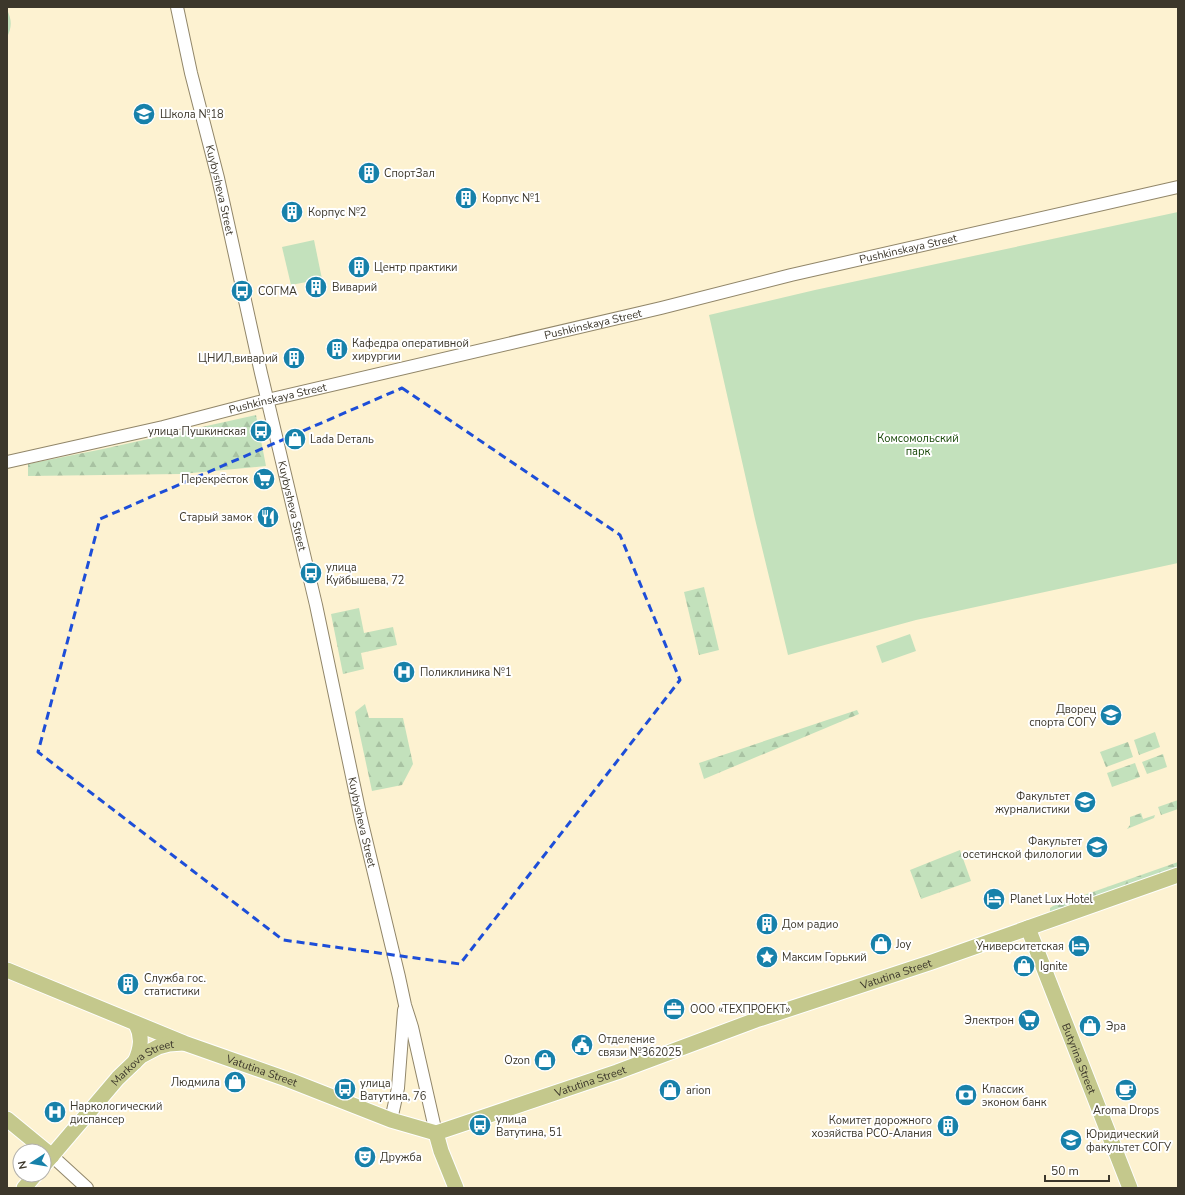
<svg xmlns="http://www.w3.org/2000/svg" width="1185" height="1195" font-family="'Nunito Sans',sans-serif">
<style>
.green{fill:#c3e1bc}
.forest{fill:url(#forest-firs)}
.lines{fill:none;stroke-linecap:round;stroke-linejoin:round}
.minor-casing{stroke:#918669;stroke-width:14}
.major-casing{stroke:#fff;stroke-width:17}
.minor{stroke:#fff;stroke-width:12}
.major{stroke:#c4c88c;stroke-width:15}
.marked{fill:none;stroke:#1d4ed8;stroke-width:3;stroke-dasharray:8 5;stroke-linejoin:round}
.labels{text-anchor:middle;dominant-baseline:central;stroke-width:4;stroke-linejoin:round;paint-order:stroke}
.poi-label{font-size:11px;fill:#3c372b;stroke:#fff;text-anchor:start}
.street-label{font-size:11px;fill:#3c372b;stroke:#fff}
.park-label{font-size:11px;fill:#164605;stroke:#fff}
</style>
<defs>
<pattern id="forest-firs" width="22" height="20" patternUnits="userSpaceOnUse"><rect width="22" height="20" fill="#c3e1bc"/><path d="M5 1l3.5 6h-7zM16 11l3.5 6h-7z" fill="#a8c2a2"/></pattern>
</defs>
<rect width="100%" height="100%" fill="#fdf2d1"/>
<g class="green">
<path d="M7 10C12 20 12 27 7 37Z"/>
<path d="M1178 212V563L916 620 788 655 755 519 709 315 815 290Z"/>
<path d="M314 240 322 279 291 285 282 247Z"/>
<path d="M910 634 916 651 882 663 876 646Z"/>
</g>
<g class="forest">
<path d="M256 415 266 466 181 474 28 476V464L103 449Z"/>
<path d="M704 587 719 650 699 655 684 592Z"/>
<path d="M359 608 364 633 393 627 397 645 361 653 364 669 343 674 331 614Z"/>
<path d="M365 704 369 718H403L413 764 402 785 372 791 355 712Z"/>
<path d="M857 710 859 714 704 779 699 763Z"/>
<path d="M1155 732 1160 747 1139 755 1134 740Z"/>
<path d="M1128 742 1133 757 1106 767 1100 752Z"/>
<path d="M1163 754 1167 767 1147 774 1142 762Z"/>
<path d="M1135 763 1140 777 1112 787 1107 773Z"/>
<path d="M1178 800V809L1161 815 1158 807Z"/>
<path d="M1141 813 1143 819 1155 815 1154 818 1127 829 1130 825V817Z"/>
<path d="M960 850 971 881 921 899 910 870Z"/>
<path d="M1178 862V869L1050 914V908L1053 906Z"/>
</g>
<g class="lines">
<g class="minor-casing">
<g id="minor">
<path id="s1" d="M177 7 191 73 218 178 261 373 316 605 361 819 399 977 405 1005 412 1027 436 1133"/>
<path id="s2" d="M7 462 163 427 255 403 661 308 791 275 1178 187"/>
<path d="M391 1120 398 1088 404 1010"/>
<path d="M52 1156 87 1188"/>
</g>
</g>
<g class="major-casing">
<g id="major">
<path id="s3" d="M1028 928 1130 1188"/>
<path id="s4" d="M7 970 184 1043 289 1080 391 1120 436 1133 617 1072 756 1020 932 962 1178 875"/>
<path d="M135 1062C141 1049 143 1037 136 1024"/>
<path d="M7 1119 52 1156"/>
<path d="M436 1133 441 1151 456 1188"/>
<path id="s5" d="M44 1165 118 1078 141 1056 158 1047 169 1044 183 1043"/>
<path d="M24 1188 35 1175"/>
</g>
</g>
<use href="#minor" class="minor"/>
<use href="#major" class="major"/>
</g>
<path class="marked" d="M402 388 620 535 680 680 460 964 283 940 38 752 100 519Z"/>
<defs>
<g id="school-disc" transform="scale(1.15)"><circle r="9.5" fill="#1781aa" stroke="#fff"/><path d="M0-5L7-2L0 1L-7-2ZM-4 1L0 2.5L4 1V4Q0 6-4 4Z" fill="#fff"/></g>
<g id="building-disc" transform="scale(1.15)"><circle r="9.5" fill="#1781aa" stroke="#fff"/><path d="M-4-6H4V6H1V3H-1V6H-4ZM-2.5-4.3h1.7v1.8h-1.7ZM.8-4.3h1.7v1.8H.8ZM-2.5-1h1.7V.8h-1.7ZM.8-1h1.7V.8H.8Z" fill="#fff"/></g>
<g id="bus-disc" transform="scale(1.15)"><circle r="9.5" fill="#1781aa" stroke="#fff"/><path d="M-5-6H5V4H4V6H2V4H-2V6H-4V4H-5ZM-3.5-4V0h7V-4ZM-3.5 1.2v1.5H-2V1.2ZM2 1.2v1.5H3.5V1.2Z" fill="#fff"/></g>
<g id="shop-disc" transform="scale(1.15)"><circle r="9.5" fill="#1781aa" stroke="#fff"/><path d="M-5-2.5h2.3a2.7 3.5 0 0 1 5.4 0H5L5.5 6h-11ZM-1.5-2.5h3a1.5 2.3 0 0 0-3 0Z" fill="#fff"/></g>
<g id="supermarket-disc" transform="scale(1.15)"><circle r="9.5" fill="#1781aa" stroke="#fff"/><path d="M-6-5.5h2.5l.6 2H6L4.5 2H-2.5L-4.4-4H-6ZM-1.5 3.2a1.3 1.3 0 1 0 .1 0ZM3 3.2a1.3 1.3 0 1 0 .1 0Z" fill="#fff"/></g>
<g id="restaurant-disc" transform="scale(1.15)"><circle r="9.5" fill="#1781aa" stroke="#fff"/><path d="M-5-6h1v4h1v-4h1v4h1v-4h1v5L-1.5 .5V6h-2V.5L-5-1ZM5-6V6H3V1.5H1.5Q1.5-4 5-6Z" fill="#fff"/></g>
<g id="hospital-disc" transform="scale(1.15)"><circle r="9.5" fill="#1781aa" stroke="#fff"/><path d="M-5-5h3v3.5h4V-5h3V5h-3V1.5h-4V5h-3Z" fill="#fff"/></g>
<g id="university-disc" transform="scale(1.15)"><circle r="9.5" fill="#1781aa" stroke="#fff"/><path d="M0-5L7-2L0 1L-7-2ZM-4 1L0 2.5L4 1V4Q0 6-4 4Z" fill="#fff"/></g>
<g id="hotel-disc" transform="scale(1.15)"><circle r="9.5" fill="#1781aa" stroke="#fff"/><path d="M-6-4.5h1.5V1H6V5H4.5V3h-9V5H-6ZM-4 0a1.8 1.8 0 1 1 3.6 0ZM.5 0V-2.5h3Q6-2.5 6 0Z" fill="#fff"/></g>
<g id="sight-disc" transform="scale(1.15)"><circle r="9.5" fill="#1781aa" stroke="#fff"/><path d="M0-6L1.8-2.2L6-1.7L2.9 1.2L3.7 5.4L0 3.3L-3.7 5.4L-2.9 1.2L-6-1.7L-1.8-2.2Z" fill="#fff"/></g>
<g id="office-disc" transform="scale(1.15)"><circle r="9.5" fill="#1781aa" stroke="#fff"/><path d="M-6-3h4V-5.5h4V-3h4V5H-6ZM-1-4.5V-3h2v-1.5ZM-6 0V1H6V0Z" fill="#fff"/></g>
<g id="civic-disc" transform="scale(1.15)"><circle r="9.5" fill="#1781aa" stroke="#fff"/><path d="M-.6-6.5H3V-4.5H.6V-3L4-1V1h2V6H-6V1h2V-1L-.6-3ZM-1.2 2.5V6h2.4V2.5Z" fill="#fff"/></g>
<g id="cafe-disc" transform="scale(1.15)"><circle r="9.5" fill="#1781aa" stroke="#fff"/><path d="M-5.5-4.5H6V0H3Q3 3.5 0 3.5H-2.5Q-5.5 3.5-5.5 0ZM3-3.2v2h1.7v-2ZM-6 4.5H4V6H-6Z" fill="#fff"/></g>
<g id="bank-disc" transform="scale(1.15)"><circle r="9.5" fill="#1781aa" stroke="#fff"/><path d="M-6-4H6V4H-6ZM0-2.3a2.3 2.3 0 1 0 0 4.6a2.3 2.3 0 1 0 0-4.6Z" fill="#fff"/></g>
<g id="theatre-disc" transform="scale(1.15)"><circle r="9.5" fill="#1781aa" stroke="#fff"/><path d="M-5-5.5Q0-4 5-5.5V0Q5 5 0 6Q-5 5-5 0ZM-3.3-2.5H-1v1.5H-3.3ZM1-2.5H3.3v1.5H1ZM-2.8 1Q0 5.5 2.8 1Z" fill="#fff"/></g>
</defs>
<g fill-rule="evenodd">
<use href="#school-disc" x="144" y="114"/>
<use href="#building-disc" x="369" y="173"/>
<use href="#building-disc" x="466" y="198"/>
<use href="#building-disc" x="292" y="212"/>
<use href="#building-disc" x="359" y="267"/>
<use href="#building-disc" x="316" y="287"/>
<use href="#bus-disc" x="242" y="291"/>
<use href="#building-disc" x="337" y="349"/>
<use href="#building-disc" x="294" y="358"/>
<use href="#bus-disc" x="261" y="431"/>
<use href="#shop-disc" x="295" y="439"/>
<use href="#supermarket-disc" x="264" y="479"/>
<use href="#restaurant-disc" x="268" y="517"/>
<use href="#bus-disc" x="311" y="573"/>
<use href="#hospital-disc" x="404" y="672"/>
<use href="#university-disc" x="1111" y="715"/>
<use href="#university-disc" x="1085" y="802"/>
<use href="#university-disc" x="1097" y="847"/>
<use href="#hotel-disc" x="994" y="899"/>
<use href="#building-disc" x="767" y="924"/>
<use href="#shop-disc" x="881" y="944"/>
<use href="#hotel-disc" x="1079" y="946"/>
<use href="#sight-disc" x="767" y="957"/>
<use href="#shop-disc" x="1024" y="966"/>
<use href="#building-disc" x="128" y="984"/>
<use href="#office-disc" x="674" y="1009"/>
<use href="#supermarket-disc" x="1029" y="1020"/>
<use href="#shop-disc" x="1090" y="1026"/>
<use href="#civic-disc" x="582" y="1045"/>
<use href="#shop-disc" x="545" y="1060"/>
<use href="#shop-disc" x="235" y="1082"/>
<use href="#bus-disc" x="345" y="1089"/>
<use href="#shop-disc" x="670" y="1090"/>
<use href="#cafe-disc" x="1126" y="1090"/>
<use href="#bank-disc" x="966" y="1095"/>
<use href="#hospital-disc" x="55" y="1112"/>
<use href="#bus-disc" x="480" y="1125"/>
<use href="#building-disc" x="948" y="1126"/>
<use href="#university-disc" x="1071" y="1140"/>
<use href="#theatre-disc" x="365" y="1157"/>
</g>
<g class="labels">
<g class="poi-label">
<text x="160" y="114">Школа №18</text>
<text x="384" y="173">СпортЗал</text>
<text x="482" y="198">Корпус №1</text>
<text x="308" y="212">Корпус №2</text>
<text x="374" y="267">Центр практики</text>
<text x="332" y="287">Виварий</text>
<text x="258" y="291">СОГМА</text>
<text x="352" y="343">Кафедра оперативной<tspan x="352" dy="13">хирургии</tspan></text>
<text x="278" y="358" text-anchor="end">ЦНИЛ,виварий</text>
<text x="246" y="431" text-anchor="end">улица Пушкинская</text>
<text x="310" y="439">Lada Dеталь</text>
<text x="248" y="479" text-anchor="end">Перекрёсток</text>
<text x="252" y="517" text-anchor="end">Старый замок</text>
<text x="326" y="567">улица<tspan x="326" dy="13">Куйбышева, 72</tspan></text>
<text x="420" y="672">Поликлиника №1</text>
<text x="1096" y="709" text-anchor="end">Дворец<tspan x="1096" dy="13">спорта СОГУ</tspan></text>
<text x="1070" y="796" text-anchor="end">Факультет<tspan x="1070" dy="13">журналистики</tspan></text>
<text x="1082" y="841" text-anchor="end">Факультет<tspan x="1082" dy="13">осетинской филологии</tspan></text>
<text x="1010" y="899">Planet Lux Hotel</text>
<text x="782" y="924">Дом радио</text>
<text x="896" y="944">Joy</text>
<text x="1064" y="946" text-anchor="end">Университетская</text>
<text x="782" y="957">Максим Горький</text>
<text x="1040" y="966">Ignite</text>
<text x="144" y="978">Служба гос.<tspan x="144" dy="13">статистики</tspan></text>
<text x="690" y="1009">ООО «ТЕХПРОЕКТ»</text>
<text x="1014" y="1020" text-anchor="end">Электрон</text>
<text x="1106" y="1026">Эра</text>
<text x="598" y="1039">Отделение<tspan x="598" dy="13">связи №362025</tspan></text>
<text x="530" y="1060" text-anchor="end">Ozon</text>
<text x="220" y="1082" text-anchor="end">Людмила</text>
<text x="360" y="1083">улица<tspan x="360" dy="13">Ватутина, 76</tspan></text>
<text x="982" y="1089">Классик<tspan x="982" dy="13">эконом банк</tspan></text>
<text x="686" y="1090">arion</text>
<text x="70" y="1106">Наркологический<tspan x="70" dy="13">диспансер</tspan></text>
<text x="1126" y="1110" text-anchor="middle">Aroma Drops</text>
<text x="496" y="1119">улица<tspan x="496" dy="13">Ватутина, 51</tspan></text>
<text x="932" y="1120" text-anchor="end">Комитет дорожного<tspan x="932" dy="13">хозяйства РСО-Алания</tspan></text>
<text x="1086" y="1134">Юридический<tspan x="1086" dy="13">факультет СОГУ</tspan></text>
<text x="380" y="1157">Дружба</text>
</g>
<g class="street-label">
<text stroke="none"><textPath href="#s1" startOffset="188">Kuybysheva Street</textPath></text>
<text stroke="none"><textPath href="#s2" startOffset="926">Pushkinskaya Street</textPath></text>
<text stroke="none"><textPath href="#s2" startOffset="602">Pushkinskaya Street</textPath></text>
<text stroke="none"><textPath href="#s2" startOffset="278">Pushkinskaya Street</textPath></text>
<text stroke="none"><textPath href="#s1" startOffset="512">Kuybysheva Street</textPath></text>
<text stroke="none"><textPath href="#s1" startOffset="836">Kuybysheva Street</textPath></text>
<text stroke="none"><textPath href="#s4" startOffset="946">Vatutina Street</textPath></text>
<text stroke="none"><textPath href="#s3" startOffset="140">Butyrina Street</textPath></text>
<text stroke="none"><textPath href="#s5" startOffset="144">Markova Street</textPath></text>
<text stroke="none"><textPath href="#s4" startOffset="274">Vatutina Street</textPath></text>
<text stroke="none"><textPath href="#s4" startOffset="622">Vatutina Street</textPath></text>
</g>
<g class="park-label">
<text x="918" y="438">Комсомольский<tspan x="918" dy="13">парк</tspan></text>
</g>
</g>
<rect width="1185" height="1195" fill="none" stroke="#3c372b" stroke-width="16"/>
<g transform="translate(32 1163) rotate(258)"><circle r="19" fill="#ffffff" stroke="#b1afaa"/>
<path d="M0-3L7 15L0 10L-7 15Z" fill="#1781aa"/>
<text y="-6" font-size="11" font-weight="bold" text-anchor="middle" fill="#3c372b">N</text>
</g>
<path d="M1045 1175v6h64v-6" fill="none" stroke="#3c372b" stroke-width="2"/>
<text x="1051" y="1175" font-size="12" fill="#3c372b" stroke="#ffffff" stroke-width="3" paint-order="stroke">50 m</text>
</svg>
